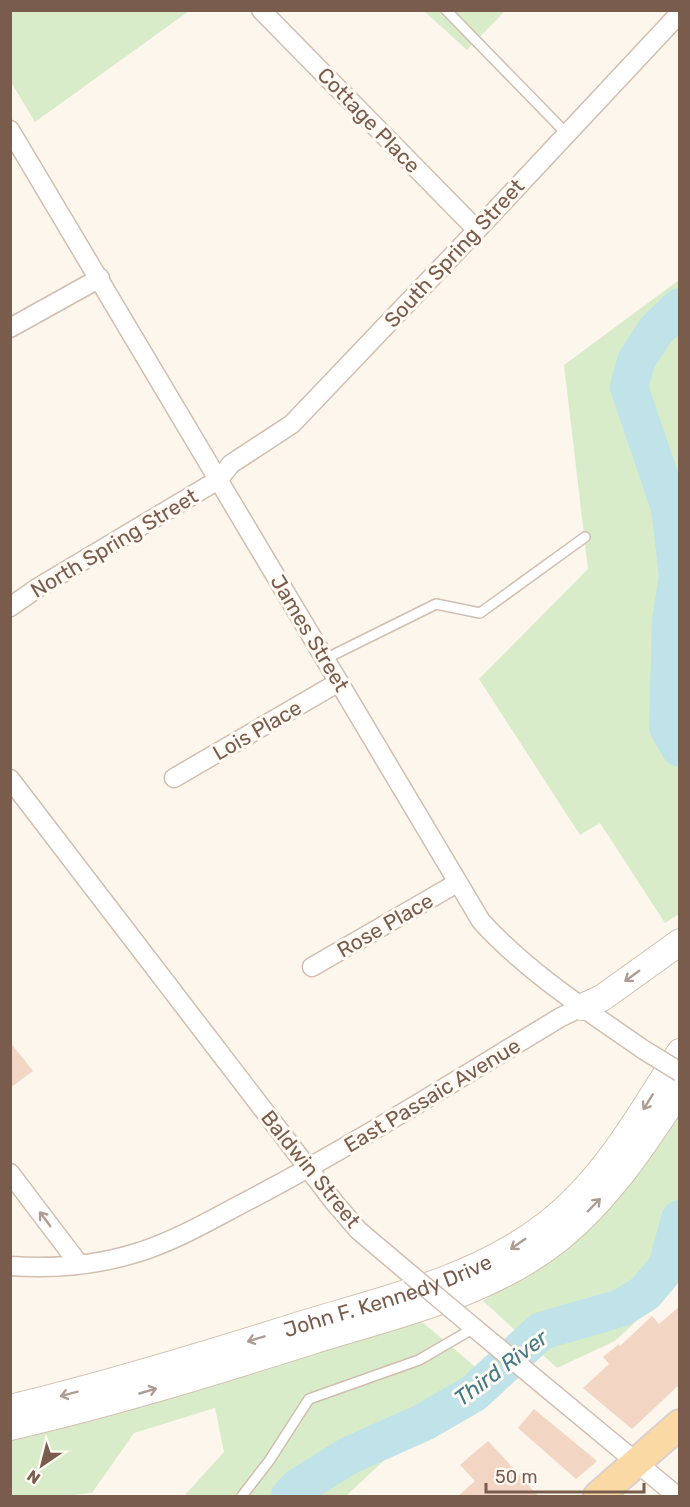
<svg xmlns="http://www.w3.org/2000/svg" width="690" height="1507" font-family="Rubik,sans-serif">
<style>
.green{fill:#d8ecc9}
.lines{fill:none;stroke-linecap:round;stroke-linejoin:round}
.river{stroke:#bfe3e8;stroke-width:38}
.building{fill:#f3d5c3}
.lane-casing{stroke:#d1beb0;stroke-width:12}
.street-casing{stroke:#d1beb0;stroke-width:21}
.secondary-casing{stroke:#d6c0b0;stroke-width:28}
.primary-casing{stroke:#dad1cd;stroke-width:32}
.lane{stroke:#fff;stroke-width:9}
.street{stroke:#fff;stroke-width:18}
.secondary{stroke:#fff;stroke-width:26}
.primary{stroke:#fbd9a5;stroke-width:28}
.street-bridge-casing{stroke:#d1beb0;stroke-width:21;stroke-linecap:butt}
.street-bridge{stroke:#fff;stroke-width:18}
.oneway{stroke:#af9d94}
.labels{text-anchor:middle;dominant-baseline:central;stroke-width:6;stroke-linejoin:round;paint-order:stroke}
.street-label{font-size:21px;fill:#7a5c4d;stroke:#fffaf3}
.water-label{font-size:22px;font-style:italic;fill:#437c86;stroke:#fffaf3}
</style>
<rect width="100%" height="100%" fill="#fdf6ec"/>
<g class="green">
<path d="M11 10H189V11L35 122 11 82Z"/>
<path d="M424 11H505L467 50Z"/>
<path d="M679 280V914L665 923 600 823 580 835 479 679 588 569 564 365Z"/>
<path d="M679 1113 680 1274 676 1284 615 1341 557 1368 483 1301 590 1223Z"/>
<path d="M421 1321 497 1385 393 1452 346 1496H184L224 1452 215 1408 134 1433 92 1493 63 1496H11L10 1440C149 1407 285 1363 421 1321Z"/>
</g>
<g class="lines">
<g class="river">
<path d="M680 307 656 330 636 361 629 387 670 508 678 576 671 621 668 727 680 748"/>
<path d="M290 1496 300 1486 348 1456 424 1422 474 1393 541 1331 621 1308 645 1293 667 1267 680 1219"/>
</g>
</g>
<g class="building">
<path d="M10 1042 33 1071 10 1088Z"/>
<path d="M680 1306V1384L632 1429 583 1388 609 1364 603 1357 619 1344 620 1346 652 1316 659 1324Z"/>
<path d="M534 1409 597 1461 576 1479 518 1428Z"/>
<path d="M488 1441 504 1458 539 1497H457L475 1481 460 1465Z"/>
</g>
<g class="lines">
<g class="lane-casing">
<g id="lane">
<path d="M446 10 567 134"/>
<path d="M325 659 436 604 480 613 585 537"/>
<path d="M242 1496 269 1461 309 1399 419 1360 474 1328"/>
</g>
</g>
<g class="street-casing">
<g id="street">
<path d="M261 10 477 230"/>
<path d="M10 130 481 921C527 972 588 1011 644 1050"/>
<path d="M10 328 100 278"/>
<path d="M10 607 39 587 218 480 231 464 292 424 477 230 680 13"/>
<path d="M174 778 339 682"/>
<path d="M10 779 334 1202 358 1230 410 1274"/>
<path d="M312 967 457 883"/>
<path d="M10 1173 79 1264"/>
<path d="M10 1266C52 1269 97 1265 136 1253 176 1241 214 1218 251 1199 357 1143 458 1079 561 1017L582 1007"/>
<path d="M466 1321 677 1496"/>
</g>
</g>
<g class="secondary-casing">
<g id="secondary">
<path d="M582 1007 602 998 680 942"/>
<path id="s1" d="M10 1408C110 1384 208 1354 306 1323 389 1298 478 1278 547 1224 605 1179 641 1113 680 1052"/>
<path d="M10 1427C114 1403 214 1372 315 1340 399 1314 491 1294 560 1238 610 1197 645 1143 680 1090"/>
</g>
</g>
<g class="primary-casing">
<path id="primary" d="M598 1496 680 1424"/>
</g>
<use href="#lane" class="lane"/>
<use href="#street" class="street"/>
<use href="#secondary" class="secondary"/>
<use href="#primary" class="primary"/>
<g class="street-bridge-casing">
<g id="street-bridge">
<path d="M644 1050 680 1072"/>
<path d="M410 1274 466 1321"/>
</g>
</g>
<use href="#street-bridge" class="street-bridge"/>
</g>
<defs><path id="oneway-shaft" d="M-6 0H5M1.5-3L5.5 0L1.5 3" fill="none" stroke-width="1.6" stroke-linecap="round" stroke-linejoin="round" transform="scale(1.5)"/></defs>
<g class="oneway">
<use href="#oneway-shaft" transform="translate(632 976) rotate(144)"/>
<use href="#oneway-shaft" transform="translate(648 1102) rotate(122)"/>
<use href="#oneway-shaft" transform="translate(594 1205) rotate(-46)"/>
<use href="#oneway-shaft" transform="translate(45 1219) rotate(-127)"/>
<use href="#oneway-shaft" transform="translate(518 1244) rotate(145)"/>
<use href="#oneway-shaft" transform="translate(256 1339) rotate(163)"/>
<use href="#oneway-shaft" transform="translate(148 1391) rotate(-16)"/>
<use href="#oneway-shaft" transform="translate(69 1394) rotate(165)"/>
</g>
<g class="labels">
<g class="street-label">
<text transform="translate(369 120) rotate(46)">Cottage Place</text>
<text transform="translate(454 253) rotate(-47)">South Spring Street</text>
<text transform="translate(114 543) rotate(-31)">North Spring Street</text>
<text transform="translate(310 633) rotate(59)">James Street</text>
<text transform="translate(257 730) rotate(-30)">Lois Place</text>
<text transform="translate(385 925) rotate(-30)">Rose Place</text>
<text transform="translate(432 1095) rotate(-31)">East Passaic Avenue</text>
<text transform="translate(311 1169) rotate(51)">Baldwin Street</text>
<text stroke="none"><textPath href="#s1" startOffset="394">John F. Kennedy Drive</textPath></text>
</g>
<g class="water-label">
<text transform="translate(501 1368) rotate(-37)">Third River</text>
</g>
</g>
<rect width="690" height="1507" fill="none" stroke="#7a5c4d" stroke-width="24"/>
<g transform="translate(42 1465) rotate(215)" stroke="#fffaf3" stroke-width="4.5" paint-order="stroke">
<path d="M0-4.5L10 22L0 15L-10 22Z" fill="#7a5c4d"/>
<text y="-9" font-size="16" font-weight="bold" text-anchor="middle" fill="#7a5c4d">N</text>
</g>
<path d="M486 1483v9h158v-9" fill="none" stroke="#7a5c4d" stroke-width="3"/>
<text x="495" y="1483" font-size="18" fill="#7a5c4d" stroke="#fffaf3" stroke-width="4.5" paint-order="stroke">50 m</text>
</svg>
